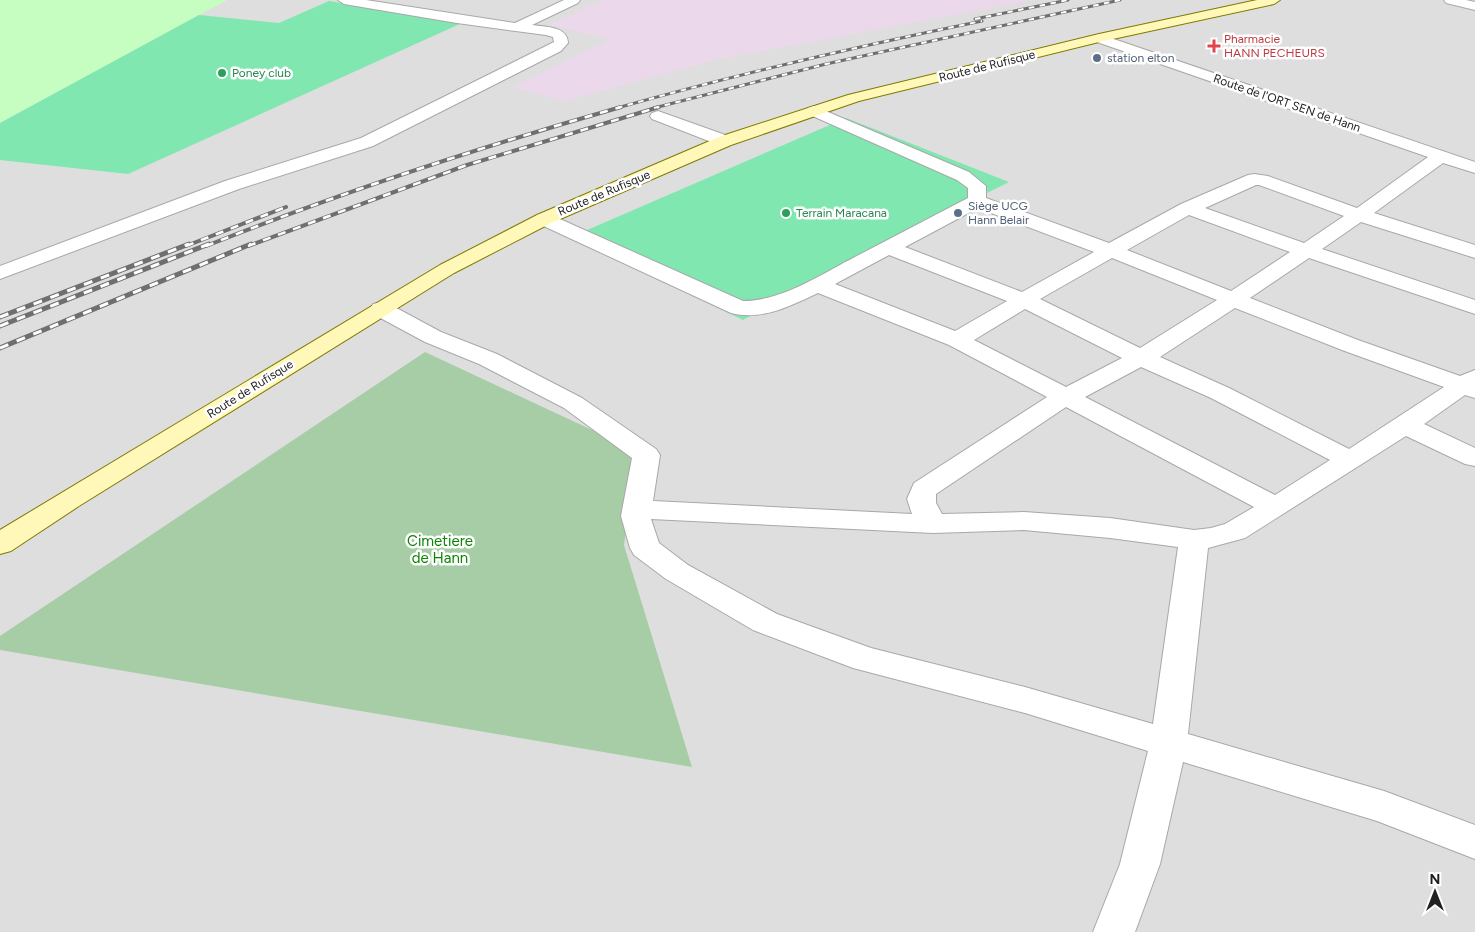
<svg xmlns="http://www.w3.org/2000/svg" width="1475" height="932" font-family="Figtree,sans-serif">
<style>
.residential{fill:#dfdede}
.industrial{fill:#ebd8eb}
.cemetery{fill:#a6cda6}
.park{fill:#c6fec2}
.pitch{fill:#7fe7af}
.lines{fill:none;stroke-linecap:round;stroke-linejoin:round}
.minor-casing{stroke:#a8a8a8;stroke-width:2}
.secondary-casing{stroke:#7f7a00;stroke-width:2}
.minor{fill:#fff;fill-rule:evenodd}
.secondary{fill:#fff8b8;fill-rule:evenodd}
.rail-far2-casing{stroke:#6f6f6f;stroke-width:3}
.rail-far1-casing{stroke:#6f6f6f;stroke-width:4}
.rail-casing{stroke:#6f6f6f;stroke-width:5}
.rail-far2{stroke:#fff;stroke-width:2;stroke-dasharray:5.5;stroke-linecap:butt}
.rail-far1{stroke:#fff;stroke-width:2.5;stroke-dasharray:8;stroke-linecap:butt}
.rail{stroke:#fff;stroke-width:3;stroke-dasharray:9;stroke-linecap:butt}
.health-dot{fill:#e0444e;stroke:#fff;stroke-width:2}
.service-dot{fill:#5c6f8a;stroke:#fff;stroke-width:2}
.leisure-dot{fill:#2e9e5b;stroke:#fff;stroke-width:2}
.labels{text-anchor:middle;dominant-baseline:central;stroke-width:5;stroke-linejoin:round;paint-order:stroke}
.far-health-label{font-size:12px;fill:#be3a42;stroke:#fff;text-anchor:start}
.far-service-label{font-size:12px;fill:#4e5e75;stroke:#fff;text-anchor:start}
.far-street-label{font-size:12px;fill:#212121;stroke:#fff}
.far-leisure-label{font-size:12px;fill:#27864d;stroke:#fff;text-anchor:start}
.park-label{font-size:15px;fill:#0c8503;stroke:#fff}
</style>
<rect width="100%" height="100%" fill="#f2ece7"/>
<rect class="residential" x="0" y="0" width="1475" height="932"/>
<path class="industrial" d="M602 0H1033L718 59 564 101 513 87 610 39 549 25Z"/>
<path class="cemetery" d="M425 352 637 451 624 545 692 767 0 650V636Z"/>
<path class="park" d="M0 0H227L0 123Z"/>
<g class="pitch">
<path d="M329 1 462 23 128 174 0 160V123L199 15 279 23Z"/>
<path d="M846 118 1009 182 889 242 743 320 571 237Z"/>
</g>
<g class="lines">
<g class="minor-casing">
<g id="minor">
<path d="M338 0H366L515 23 564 0H580L578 3 532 25C545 27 568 26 568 43L561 51 373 146 239 189 0 279V266L225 181 361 138 554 42 553 37 546 35 457 23 344 4Z"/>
<path d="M1444 0H1466L1475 2V10L1446 3Z"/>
<path d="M1099 34 1475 162V173L1443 163 1374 213 1475 245V258L1361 222 1322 249 1475 300V314L1309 258 1250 298 1358 340 1460 376 1475 370V398L1465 395 1424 424 1475 448V466L1465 464 1406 436 1245 538 1208 548 1188 734 1384 791 1475 825V859L1377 821 1183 762 1160 864 1135 932H1093L1120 864 1148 751 1025 713 853 668 753 630 666 579 634 555 630 548 621 516 632 458 564 408 479 364 425 342 373 314 370 309 373 304 381 302 389 304 441 332 497 354 582 398 656 449 660 455 653 501 912 514 907 499 914 483 1047 397 949 345 818 293C790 306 762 321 731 313L537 223 534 219 537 215 544 213 551 215 743 301C782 301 820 275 855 257 893 237 930 218 968 198V188L957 180 808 114 806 111 808 108 814 106 969 172 986 186V198L1109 243 1181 204 1248 175 1254 174 1268 176 1357 208 1428 157 1094 41 1092 38ZM1256 185H1259L1344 216 1304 243 1205 208ZM978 208 1094 252 1022 292 905 247ZM1189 215 1290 252 1231 291 1127 250ZM889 255 1007 301 955 331 835 284ZM1112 258 1217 300 1140 348 1040 299ZM1235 308 1342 350 1444 387 1349 449 1229 388 1160 357ZM1025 309 1122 358 1066 387 974 340ZM1141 367 1211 398 1330 460 1275 495 1085 397ZM1066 407 1254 507 1225 524 1211 528 1194 530 1110 518 1024 512 942 514 936 503V494ZM651 519 933 533 1024 530 1110 538 1178 547 1153 724 1025 687 871 648 777 614 688 565 659 543Z"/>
<path d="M658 111 731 137 734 141 731 145H719L652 119 650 116 652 113Z"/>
</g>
</g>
<g class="secondary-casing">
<path id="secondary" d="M1257 0H1280L1274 4 1099 42 859 101 731 145 551 223 454 273 79 506 11 551 0 554V530L440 265 537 215 719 137 848 95 1099 34Z"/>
</g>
<use href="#minor" class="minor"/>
<use href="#secondary" class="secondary"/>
<g class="rail-far2-casing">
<g id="rail-far2">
<path d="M975 19 1068 0"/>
<path d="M617 108C738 74 859 46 982 21"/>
<path d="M654 108 826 64 1120 0"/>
</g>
</g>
<g class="rail-far1-casing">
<g id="rail-far1">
<path d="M186 246 286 207"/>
<path d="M206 246C342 192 481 147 621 107"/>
<path d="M248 246 467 165 659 107"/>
</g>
</g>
<g class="rail-casing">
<g id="rail">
<path d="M0 317 189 244"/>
<path d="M0 326 209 244"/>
<path d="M0 348 251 244"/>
</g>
</g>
<use href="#rail-far2" class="rail-far2"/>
<use href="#rail-far1" class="rail-far1"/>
<use href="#rail" class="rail"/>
</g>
<path class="health-dot" d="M1211.5 38.5h5v5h5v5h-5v5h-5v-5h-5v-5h5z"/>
<g class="service-dot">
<circle cx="1097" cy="58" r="5"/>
<circle cx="958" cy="213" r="5"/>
</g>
<g class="leisure-dot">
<circle cx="222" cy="73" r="5"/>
<circle cx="786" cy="213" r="5"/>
</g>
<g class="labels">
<g class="far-health-label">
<text x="1224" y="39">Pharmacie<tspan x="1224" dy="14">HANN PECHEURS</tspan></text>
</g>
<g class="far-service-label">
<text x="1107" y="58">station elton</text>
<text x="968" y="206">Siège UCG<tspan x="968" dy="14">Hann Belair</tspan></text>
</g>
<g class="far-street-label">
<text transform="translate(987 66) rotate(-14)">Route de Rufisque</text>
<text transform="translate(1287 103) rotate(19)">Route de l'ORT SEN de Hann</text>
<text transform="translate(604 193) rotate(-23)">Route de Rufisque</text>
<text transform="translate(250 389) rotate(-32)">Route de Rufisque</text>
</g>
<g class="far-leisure-label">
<text x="232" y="73">Poney club</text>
<text x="796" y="213">Terrain Maracana</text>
</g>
<g class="park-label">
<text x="440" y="541">Cimetiere<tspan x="440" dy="17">de Hann</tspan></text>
</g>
</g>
<g transform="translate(1435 892)" stroke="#ffffff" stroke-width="4" paint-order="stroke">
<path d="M0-4L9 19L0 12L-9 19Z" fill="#212121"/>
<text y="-8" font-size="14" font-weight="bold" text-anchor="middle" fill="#212121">N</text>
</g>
</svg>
